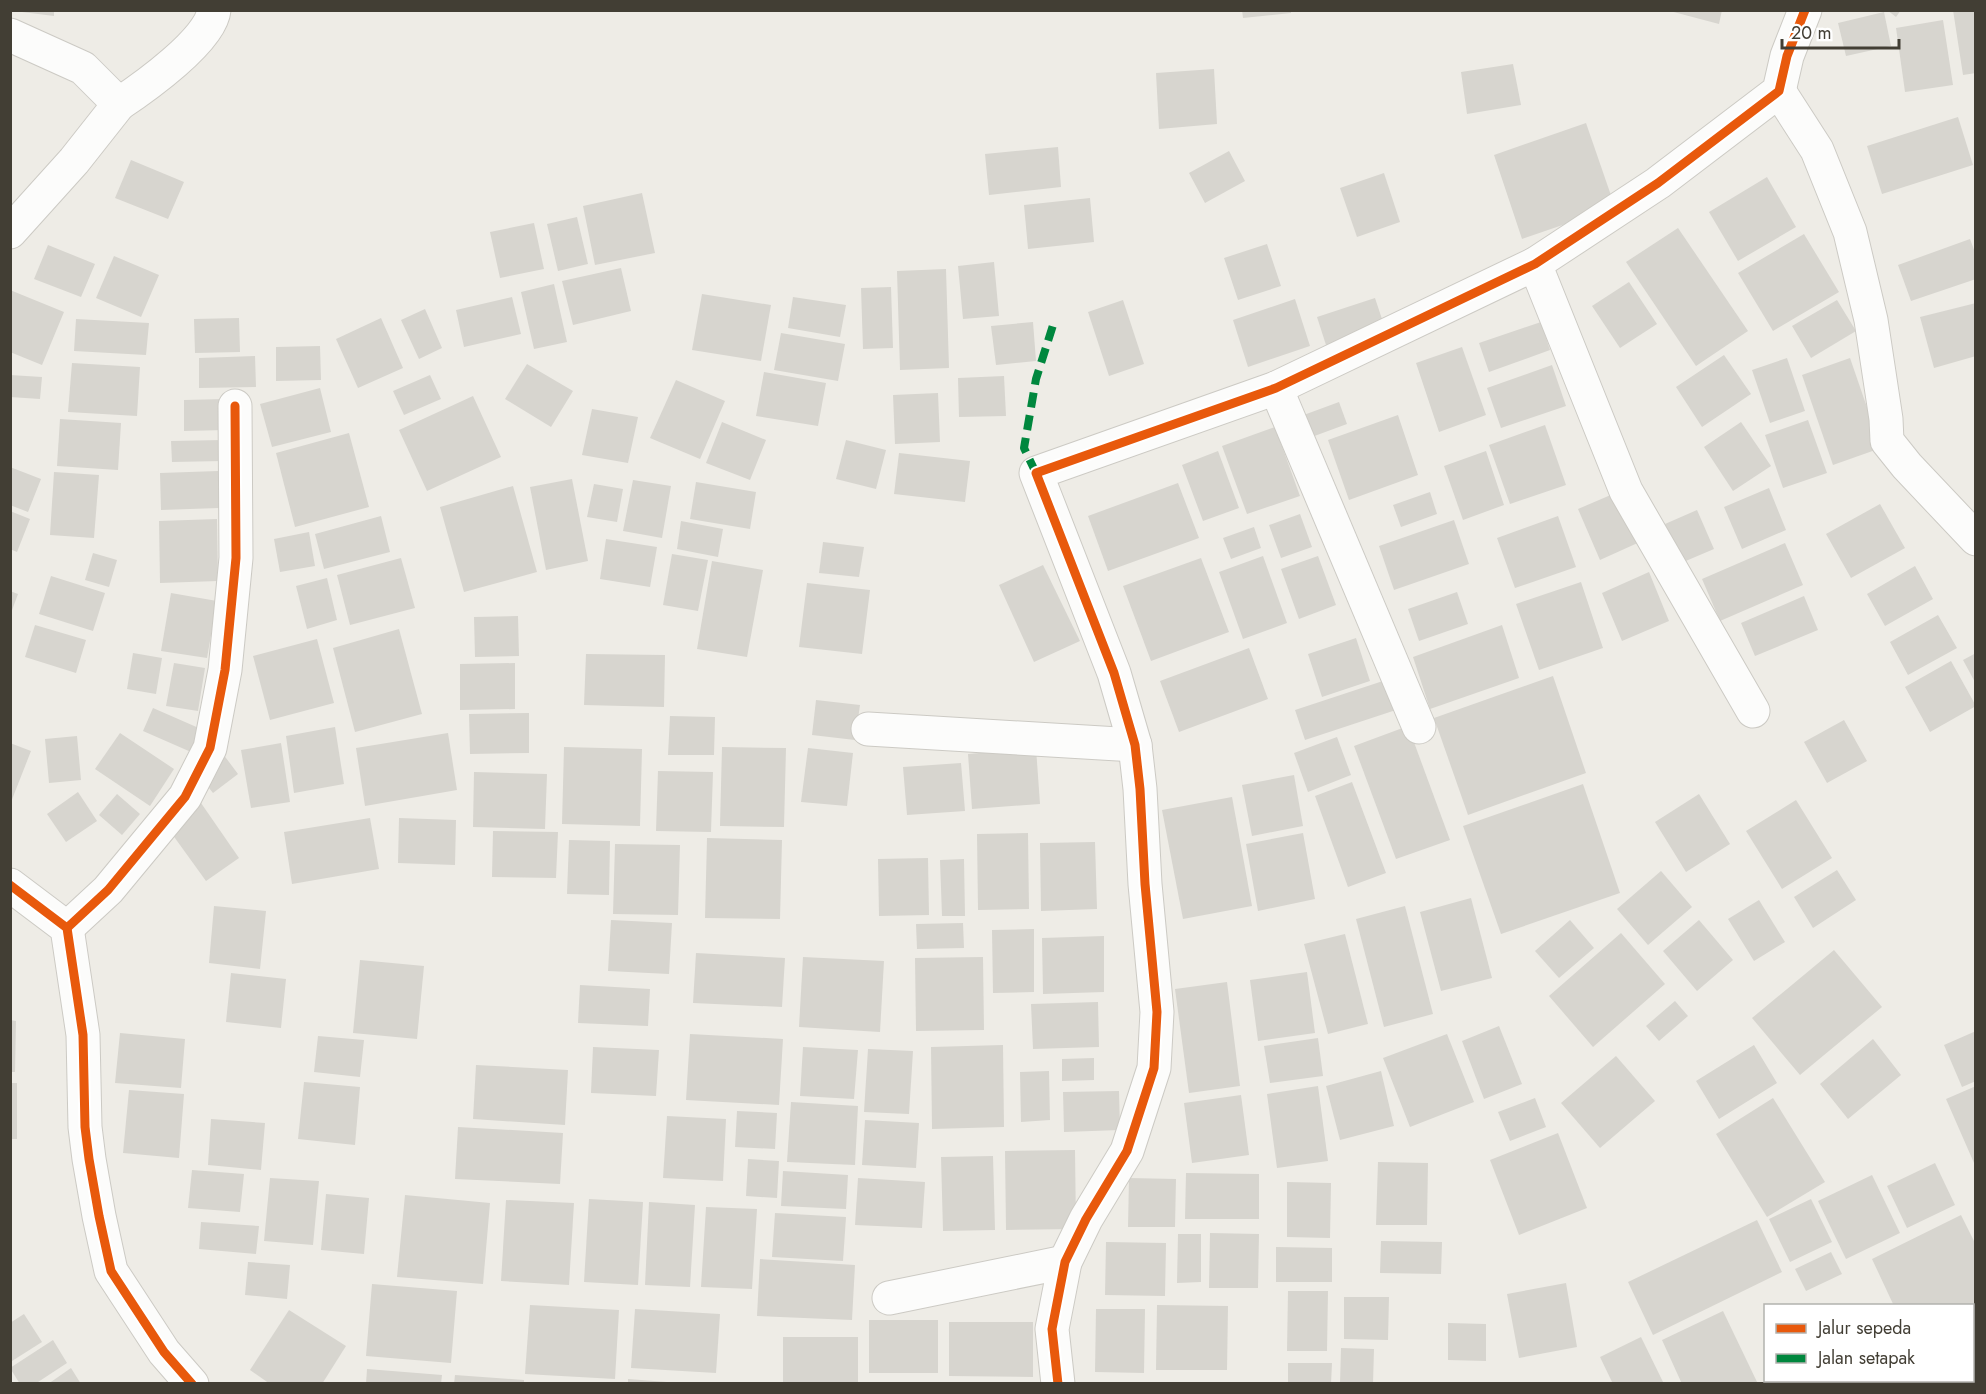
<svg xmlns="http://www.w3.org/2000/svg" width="1986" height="1394" font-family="Jost,sans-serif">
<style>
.building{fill:#d7d5cf}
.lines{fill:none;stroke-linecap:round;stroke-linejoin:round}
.minor-casing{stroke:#cccac4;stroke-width:35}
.minor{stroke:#fcfcfb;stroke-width:33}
.quiet{stroke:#00873e;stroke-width:8;stroke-dasharray:15 8;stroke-linecap:butt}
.cycleway-casing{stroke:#fff;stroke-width:13}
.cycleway{stroke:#e8590c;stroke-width:9}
</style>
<rect width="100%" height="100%" fill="#eeece6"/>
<g class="building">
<path d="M22 10H54V16L22 12Z"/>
<path d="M1242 10H1291V13L1243 18Z"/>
<path d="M1666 10H1722L1719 24Z"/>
<path d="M1887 10H1901L1896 17Z"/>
<path d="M1953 10H1976V73L1963 75Z"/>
<path d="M1884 12 1891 46 1846 56 1838 23Z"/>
<path d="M1943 20 1953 85 1905 92 1896 28Z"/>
<path d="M1513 64 1521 105 1467 114 1461 72Z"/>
<path d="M1214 69 1217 124 1159 129 1156 73Z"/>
<path d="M1958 117 1973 165 1882 194 1867 146Z"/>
<path d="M1586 123 1615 207 1522 239 1494 155Z"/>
<path d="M1058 147 1061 187 989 195 985 154Z"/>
<path d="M1229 151 1245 181 1205 203 1189 173Z"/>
<path d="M131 160 184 182 168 219 115 198Z"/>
<path d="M1384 173 1400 222 1357 237 1340 188Z"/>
<path d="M1767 177 1796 227 1738 261 1709 212Z"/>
<path d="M642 193 655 253 595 265 583 206Z"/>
<path d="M1090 198 1094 242 1028 249 1024 205Z"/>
<path d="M577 217 588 264 558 271 547 224Z"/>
<path d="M534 223 544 269 500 278 490 232Z"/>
<path d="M1678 228 1748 331 1696 366 1626 262Z"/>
<path d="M1804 234 1839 292 1773 331 1738 273Z"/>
<path d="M1970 239 1976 255V279L1911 301 1898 265Z"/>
<path d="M1267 244 1281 286 1238 300 1224 258Z"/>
<path d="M48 245 95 264 81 297 34 279Z"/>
<path d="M114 256 159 275 141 317 96 298Z"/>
<path d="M994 262 999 316 963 319 958 266Z"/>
<path d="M621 268 631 311 573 325 562 281Z"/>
<path d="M946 269 949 368 900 370 897 271Z"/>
<path d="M1629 282 1657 324 1620 348 1592 306Z"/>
<path d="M554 284 567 342 534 349 521 292Z"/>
<path d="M891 287 893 348 863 349 861 288Z"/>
<path d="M10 290 64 312 42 365 10 352Z"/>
<path d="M702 294 771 305 761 361 692 350Z"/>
<path d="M512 297 521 334 464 347 456 310Z"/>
<path d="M793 297 846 305 840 337 788 328Z"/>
<path d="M1375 298 1384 325 1326 345 1317 317Z"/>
<path d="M1295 299 1310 346 1248 367 1233 320Z"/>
<path d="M1123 300 1144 364 1109 376 1088 312Z"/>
<path d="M1837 300 1856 331 1811 358 1792 326Z"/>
<path d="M1976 303V356L1934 368 1920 317Z"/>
<path d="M425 309 442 348 419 359 401 320Z"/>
<path d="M239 318 240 352 195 353 194 319Z"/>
<path d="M381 318 403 368 358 388 336 339Z"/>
<path d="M76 319 149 323 146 355 74 351Z"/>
<path d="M1033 322 1036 361 996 365 991 326Z"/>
<path d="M1541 322 1550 350 1489 372 1479 343Z"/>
<path d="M781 333 845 344 838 381 774 370Z"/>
<path d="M320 346 321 380 276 381V347Z"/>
<path d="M1462 347 1486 415 1439 432 1416 363Z"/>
<path d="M1724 355 1751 394 1702 427 1676 387Z"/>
<path d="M255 356 256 387 199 388V358Z"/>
<path d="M1787 358 1805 411 1770 423 1752 370Z"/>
<path d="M1850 358 1881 448 1833 465 1802 375Z"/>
<path d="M72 363 140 367 137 416 68 412Z"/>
<path d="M527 364 573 391 551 427 505 399Z"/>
<path d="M1552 365 1566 406 1501 428 1487 388Z"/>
<path d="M764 372 826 383 818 426 756 416Z"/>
<path d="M10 375 42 377 40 399 10 397Z"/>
<path d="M430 375 441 399 404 415 393 391Z"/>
<path d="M1004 376 1006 416 959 417 958 378Z"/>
<path d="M676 380 725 401 700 459 650 438Z"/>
<path d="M320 388 331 432 272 447 260 404Z"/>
<path d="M938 393 940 442 895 444 893 395Z"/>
<path d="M473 396 501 457 427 491 399 430Z"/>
<path d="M225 399 226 430 184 431V400Z"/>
<path d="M1339 402 1347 424 1309 438 1301 416Z"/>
<path d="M592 409 638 417 628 463 582 455Z"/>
<path d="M1398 415 1418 475 1349 500 1328 440Z"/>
<path d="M60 419 121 423 118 470 57 466Z"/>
<path d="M1808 420 1827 473 1783 488 1765 435Z"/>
<path d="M722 422 766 440 750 480 706 463Z"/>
<path d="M1741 422 1771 466 1733 491 1704 447Z"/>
<path d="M1545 425 1566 485 1510 504 1489 445Z"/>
<path d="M1275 427 1300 496 1247 514 1222 446Z"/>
<path d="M349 433 369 507 295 527 276 453Z"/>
<path d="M223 440V461L172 462 171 441Z"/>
<path d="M846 440 886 450 876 489 836 479Z"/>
<path d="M1218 451 1239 508 1203 521 1182 465Z"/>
<path d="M1486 451 1504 505 1463 520 1444 466Z"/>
<path d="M899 453 970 461 965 502 894 494Z"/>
<path d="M10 467 41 479 28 512 10 505Z"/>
<path d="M218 471 219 508 161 510 160 473Z"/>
<path d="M54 472 99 475 94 538 50 535Z"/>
<path d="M572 479 588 561 546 570 530 487Z"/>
<path d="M633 480 671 486 662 538 623 531Z"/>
<path d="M696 482 756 492 750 529 690 519Z"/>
<path d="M1178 483 1199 538 1108 571 1088 516Z"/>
<path d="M594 484 623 489 617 522 587 517Z"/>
<path d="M513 486 537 572 464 592 440 507Z"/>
<path d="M1769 488 1786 530 1742 549 1724 507Z"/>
<path d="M1620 491 1642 541 1600 560 1578 509Z"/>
<path d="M1430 492 1437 514 1401 527 1393 505Z"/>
<path d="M1880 504 1905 548 1851 578 1826 534Z"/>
<path d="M1697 510 1714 549 1681 563 1665 524Z"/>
<path d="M10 511 30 519 17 552 10 549Z"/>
<path d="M1300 514 1312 547 1281 558 1269 525Z"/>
<path d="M381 516 390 552 324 569 315 534Z"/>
<path d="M1558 516 1576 567 1515 588 1497 538Z"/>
<path d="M217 519 218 581 160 583 159 521Z"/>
<path d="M1454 520 1469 564 1394 590 1379 546Z"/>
<path d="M681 521 723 529 718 557 677 549Z"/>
<path d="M1254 527 1261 548 1231 559 1223 538Z"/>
<path d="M309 532 315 566 280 572 274 539Z"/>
<path d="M606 539 657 547 650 587 600 579Z"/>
<path d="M823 542 864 547 859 577 819 573Z"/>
<path d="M1785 543 1803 585 1720 621 1702 579Z"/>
<path d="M93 553 117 560 109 587 85 580Z"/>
<path d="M672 554 708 560 698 611 663 605Z"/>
<path d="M1263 556 1287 623 1243 639 1219 572Z"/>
<path d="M1318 556 1336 605 1299 619 1281 569Z"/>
<path d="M401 558 415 608 350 625 337 575Z"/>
<path d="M1201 558 1229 632 1151 661 1123 586Z"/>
<path d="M712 561 763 570 747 657 697 649Z"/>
<path d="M1043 565 1080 641 1034 662 999 585Z"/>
<path d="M1915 566 1933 599 1885 626 1867 594Z"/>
<path d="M1649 572 1669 621 1622 641 1602 593Z"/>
<path d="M51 576 105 593 93 631 39 614Z"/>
<path d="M327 578 337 620 307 629 296 586Z"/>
<path d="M1581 582 1603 648 1539 670 1516 604Z"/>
<path d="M807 583 870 590 862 654 799 647Z"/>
<path d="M10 591 18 594 11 613H10Z"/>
<path d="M1457 592 1468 624 1419 641 1408 609Z"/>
<path d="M171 593 217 601 207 658 161 651Z"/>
<path d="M1804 596 1818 630 1755 656 1741 623Z"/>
<path d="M1938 615 1957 648 1908 675 1890 642Z"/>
<path d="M518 616 519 656 475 657 474 617Z"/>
<path d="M35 625 86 640 76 673 25 657Z"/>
<path d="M1502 625 1519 678 1430 709 1413 657Z"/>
<path d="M399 629 422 714 355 732 333 648Z"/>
<path d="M1356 638 1370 681 1322 697 1308 654Z"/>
<path d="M317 639 334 703 270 720 253 656Z"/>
<path d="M1249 648 1268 699 1179 732 1160 681Z"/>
<path d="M133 653 162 658 156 694 127 689Z"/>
<path d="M1976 653V684L1963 660Z"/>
<path d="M586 654 665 655 664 707 584 705Z"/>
<path d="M1951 661 1976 706 1930 732 1905 687Z"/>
<path d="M174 663 205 668 198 711 166 706Z"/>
<path d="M515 663V709L460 710V664Z"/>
<path d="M1553 676 1586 773 1468 815 1434 718Z"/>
<path d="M1389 679 1399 709 1305 740 1295 710Z"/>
<path d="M816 700 860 705 855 740 812 735Z"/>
<path d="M153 708 201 729 191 752 143 731Z"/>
<path d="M529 713V753L470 754 469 714Z"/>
<path d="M670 716 715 717 714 755H668Z"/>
<path d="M1844 720 1867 761 1827 783 1804 742Z"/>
<path d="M1408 726 1450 840 1396 859 1354 746Z"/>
<path d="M335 727 344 784 294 793 286 736Z"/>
<path d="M120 733 174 769 150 806 95 769Z"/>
<path d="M448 733 457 790 365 806 356 748Z"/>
<path d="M77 736 81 780 49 783 45 739Z"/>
<path d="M1337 737 1351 775 1308 792 1294 753Z"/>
<path d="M10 743 31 751 11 802H10Z"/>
<path d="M281 743 290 802 251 808 241 750Z"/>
<path d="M564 747 642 749 640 826 562 824Z"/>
<path d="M722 747 786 748 784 827 720 826Z"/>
<path d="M808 748 853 753 847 806 801 802Z"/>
<path d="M1036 748 1040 804 972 809 968 754Z"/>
<path d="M223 754 238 774 213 793 198 774Z"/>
<path d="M961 763 965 811 907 815 903 767Z"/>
<path d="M658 771 713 772 711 832 656 831Z"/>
<path d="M474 772 547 774 545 829 473 827Z"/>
<path d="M1294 775 1303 826 1252 836 1242 785Z"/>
<path d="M1352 782 1386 873 1348 887 1315 796Z"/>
<path d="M1583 784 1620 893 1501 934 1463 826Z"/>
<path d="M78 792 97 821 66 842 47 814Z"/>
<path d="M117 794 140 814 122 835 99 815Z"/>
<path d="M1699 794 1730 844 1686 872 1655 822Z"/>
<path d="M1232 797 1252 906 1183 919 1162 810Z"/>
<path d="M1796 800 1832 858 1782 889 1746 831Z"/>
<path d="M201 803 239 858 206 881 167 827Z"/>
<path d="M370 818 379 869 292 884 284 832Z"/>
<path d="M399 818 456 820 455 865 398 863Z"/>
<path d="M493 831 558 832 556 878 492 877Z"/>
<path d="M1028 833 1029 909 978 910 977 834Z"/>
<path d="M1303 833 1315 899 1258 911 1246 844Z"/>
<path d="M707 838 782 840 780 919 705 918Z"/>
<path d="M569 840 610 841 609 895 567 894Z"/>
<path d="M1095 842 1097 909 1041 911 1040 843Z"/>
<path d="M615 844 680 845 678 915 613 914Z"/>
<path d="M928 858 929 915 879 916 878 859Z"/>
<path d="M964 859 965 916H942L940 860Z"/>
<path d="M1837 870 1856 900 1813 928 1794 897Z"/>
<path d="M1661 871 1692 907 1648 945 1617 909Z"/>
<path d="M1471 898 1492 978 1441 991 1420 912Z"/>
<path d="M1759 900 1785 942 1754 961 1728 919Z"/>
<path d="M214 906 266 911 260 969 209 963Z"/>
<path d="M1405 906 1433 1014 1384 1027 1356 919Z"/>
<path d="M611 920 672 923 669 974 608 971Z"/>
<path d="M1570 920 1594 948 1559 978 1535 951Z"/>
<path d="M1699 920 1733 960 1697 991 1663 951Z"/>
<path d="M963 923 964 948 917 949 916 924Z"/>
<path d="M1034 929V992L993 993 992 930Z"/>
<path d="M1621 933 1665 984 1593 1047 1549 996Z"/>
<path d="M1345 934 1368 1024 1328 1034 1304 944Z"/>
<path d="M1104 936V992L1043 994 1042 938Z"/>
<path d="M1834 950 1882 1007 1800 1075 1752 1018Z"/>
<path d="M696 953 785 958 782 1007 693 1003Z"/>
<path d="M803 957 884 961 880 1032 799 1027Z"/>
<path d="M983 957 984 1030 916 1031 915 958Z"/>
<path d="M360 960 424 966 417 1039 353 1033Z"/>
<path d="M1307 972 1315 1033 1258 1041 1250 980Z"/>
<path d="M231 973 286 979 281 1028 226 1022Z"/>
<path d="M1227 982 1240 1086 1189 1093 1175 989Z"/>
<path d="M580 985 650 989 648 1026 578 1023Z"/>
<path d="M1675 1001 1688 1016 1659 1041 1646 1026Z"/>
<path d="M1098 1002 1099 1047 1033 1049 1031 1004Z"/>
<path d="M10 1020 16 1021 15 1072H10Z"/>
<path d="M1499 1026 1522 1084 1484 1099 1462 1041Z"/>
<path d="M1976 1031V1081L1962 1087 1944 1045Z"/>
<path d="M120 1033 185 1039 181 1088 115 1083Z"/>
<path d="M690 1034 783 1039 779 1105 686 1100Z"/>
<path d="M1447 1034 1474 1102 1410 1127 1383 1058Z"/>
<path d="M318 1036 364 1040 360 1077 314 1072Z"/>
<path d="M1318 1038 1323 1076 1270 1083 1264 1046Z"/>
<path d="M1873 1039 1901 1075 1848 1119 1820 1084Z"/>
<path d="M1003 1045 1004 1127 932 1129 931 1047Z"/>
<path d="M1754 1045 1777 1083 1719 1119 1696 1081Z"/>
<path d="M593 1047 659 1050 656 1096 591 1093Z"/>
<path d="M803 1047 858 1050 854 1099 800 1096Z"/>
<path d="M868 1049 913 1051 909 1114 864 1112Z"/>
<path d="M1616 1056 1655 1101 1600 1148 1561 1103Z"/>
<path d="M1094 1058V1080L1062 1081V1059Z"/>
<path d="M476 1065 568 1070 565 1125 473 1119Z"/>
<path d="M1049 1071 1050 1120 1021 1122 1020 1072Z"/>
<path d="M1381 1071 1394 1126 1340 1140 1326 1086Z"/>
<path d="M304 1082 360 1087 355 1145 298 1139Z"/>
<rect x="10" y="1083" width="7" height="56"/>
<path d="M1318 1086 1328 1161 1277 1168 1267 1094Z"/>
<path d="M1976 1086V1162L1974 1163 1946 1099Z"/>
<path d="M129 1090 184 1094 179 1158 123 1153Z"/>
<path d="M1119 1091 1120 1130 1064 1132 1063 1092Z"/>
<path d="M1241 1095 1249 1155 1192 1163 1184 1103Z"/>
<path d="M1535 1098 1546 1127 1510 1141 1498 1112Z"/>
<path d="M1773 1098 1825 1182 1767 1217 1716 1134Z"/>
<path d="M791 1102 858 1106 855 1165 787 1162Z"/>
<path d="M737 1111 777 1113 775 1149 735 1147Z"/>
<path d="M667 1116 726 1119 723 1181 663 1178Z"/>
<path d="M211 1119 265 1123 261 1170 208 1165Z"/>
<path d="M865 1120 919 1123 916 1168 862 1165Z"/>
<path d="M458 1127 563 1133 560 1184 455 1179Z"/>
<path d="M1558 1133 1587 1208 1519 1235 1490 1160Z"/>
<path d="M1075 1150 1076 1229 1006 1230 1005 1151Z"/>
<path d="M993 1156 995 1230 943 1231 941 1157Z"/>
<path d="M748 1159 779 1161 777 1198 746 1196Z"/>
<path d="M1378 1162 1428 1163 1427 1225H1376Z"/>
<path d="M1935 1163 1955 1205 1907 1228 1887 1186Z"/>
<path d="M192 1170 244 1174 240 1212 188 1208Z"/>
<path d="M783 1171 848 1175 846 1209 781 1206Z"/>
<path d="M1186 1173 1259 1174V1219H1185Z"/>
<path d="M1872 1175 1900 1233 1846 1259 1818 1201Z"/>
<path d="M270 1178 319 1181 313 1245 264 1241Z"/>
<path d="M858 1178 925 1182 922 1228 855 1225Z"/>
<path d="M1129 1178 1176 1179 1175 1227H1128Z"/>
<path d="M1287 1182 1331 1183 1330 1238 1287 1237Z"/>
<path d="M326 1194 369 1198 364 1254 321 1250Z"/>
<path d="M405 1195 490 1203 483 1284 397 1277Z"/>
<path d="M589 1199 643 1202 638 1285 584 1282Z"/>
<path d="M1811 1199 1832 1242 1790 1262 1769 1219Z"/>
<path d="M506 1200 574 1203 569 1285 501 1281Z"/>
<path d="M649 1202 695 1205 690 1287 645 1285Z"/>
<path d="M706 1207 757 1209 752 1289 701 1287Z"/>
<path d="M775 1213 846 1217 843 1261 772 1257Z"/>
<path d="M1961 1215 1976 1245V1356L1972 1358V1306H1894L1872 1259Z"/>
<path d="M1757 1220 1782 1272 1653 1335 1628 1282Z"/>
<path d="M201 1222 259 1226 256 1254 199 1249Z"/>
<path d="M1210 1233 1259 1234 1258 1288H1209Z"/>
<path d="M1178 1234H1201V1282L1177 1283Z"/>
<path d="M1381 1241 1442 1242 1441 1274 1380 1273Z"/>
<path d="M1106 1242 1166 1243 1165 1296 1105 1295Z"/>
<path d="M1276 1247 1332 1248V1282H1276Z"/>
<path d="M1831 1252 1842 1274 1806 1291 1795 1269Z"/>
<path d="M760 1259 855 1265 852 1320 757 1316Z"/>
<path d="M248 1262 290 1265 287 1299 245 1295Z"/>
<path d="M1566 1283 1577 1347 1519 1358 1507 1294Z"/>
<path d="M372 1284 457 1291 451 1363 366 1356Z"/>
<path d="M1288 1291H1328L1327 1351H1287Z"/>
<path d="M1344 1297H1389L1388 1340 1344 1339Z"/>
<path d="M530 1305 619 1310 615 1379 525 1374Z"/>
<path d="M1157 1305 1228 1306 1227 1370H1156Z"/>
<path d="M635 1309 720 1314 716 1373 631 1368Z"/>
<path d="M1096 1309H1145L1144 1373 1095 1372Z"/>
<path d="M289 1310 346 1346 322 1384H270L250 1370Z"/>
<path d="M1723 1311 1758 1384H1682L1662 1340Z"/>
<path d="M24 1314 42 1342 12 1361 10 1323Z"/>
<rect x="869" y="1320" width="69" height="53"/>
<path d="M949 1322H1033V1377L949 1376Z"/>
<path d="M1448 1323 1486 1324V1361L1448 1360Z"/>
<rect x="783" y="1337" width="75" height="47"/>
<path d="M1641 1337 1664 1384H1613L1600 1357Z"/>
<path d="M53 1340 67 1363 35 1384H20L10 1368Z"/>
<path d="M1341 1348 1374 1349 1373 1384H1340Z"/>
<path d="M1288 1363H1332L1331 1384H1288Z"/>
<path d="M71 1368 81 1384H48Z"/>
<path d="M367 1369 442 1375 441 1384H366Z"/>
<path d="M455 1375 524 1380V1384H454Z"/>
<path d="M628 1379 667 1382V1384H628Z"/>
</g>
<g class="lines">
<g class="minor-casing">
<g id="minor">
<path d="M10 35 83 68 119 104 74 161 10 232"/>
<path d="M1779 91 1817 150 1850 232 1871 320 1886 419 1887 441 1907 466 1976 539"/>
<path d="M119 104C143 88 211 40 214 10"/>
<path d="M1535 264 1626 491 1753 711"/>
<path d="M1276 388 1419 727"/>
<path d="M868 729 1135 745"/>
<path d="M10 885 67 928 83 1035 85 1127 89 1159 99 1216 111 1271 164 1352 192 1384"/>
<path d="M67 928 108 890 185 797 210 748 225 670 236 558 235 406"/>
<path d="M889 1298 1065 1262"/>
<path d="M1058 1384 1052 1329 1065 1262 1086 1219 1127 1151 1154 1068 1157 1012 1145 884 1140 789 1135 745 1114 673 1036 473 1276 388 1535 264 1658 183 1779 91 1787 56 1805 10"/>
</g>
</g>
<use href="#minor" class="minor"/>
<path class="quiet" d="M1036 473 1024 448 1036 379 1054 322"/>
<g class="cycleway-casing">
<g id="cycleway">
<path d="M10 885 67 928 83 1035 85 1127 89 1159 99 1216 111 1271 164 1352 192 1384"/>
<path d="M67 928 108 890 185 797 210 748 225 670 236 558 235 406"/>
<path d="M1058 1384 1052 1329 1065 1262 1086 1219 1127 1151 1154 1068 1157 1012 1145 884 1140 789 1135 745 1114 673 1036 473 1276 388 1535 264 1658 183 1779 91 1787 56 1805 10"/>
</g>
</g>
<use href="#cycleway" class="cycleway"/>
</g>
<rect width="1986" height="1394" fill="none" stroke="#423e34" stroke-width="24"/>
<rect x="1764" y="1304" width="210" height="78" fill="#ffffff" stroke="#b3b2ae" stroke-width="1.5"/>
<rect x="1776" y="1324" width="30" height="9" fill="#e8590c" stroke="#b3b2ae" stroke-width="1.5"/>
<text x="1818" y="1334" font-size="18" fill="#423e34">Jalur sepeda</text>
<rect x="1776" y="1354" width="30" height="9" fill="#00873e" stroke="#b3b2ae" stroke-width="1.5"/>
<text x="1818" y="1364" font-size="18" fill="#423e34">Jalan setapak</text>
<path d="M1782 39v9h117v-9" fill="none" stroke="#423e34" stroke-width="3"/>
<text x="1791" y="39" font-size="18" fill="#423e34" stroke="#ffffff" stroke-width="4.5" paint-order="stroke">20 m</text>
</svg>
